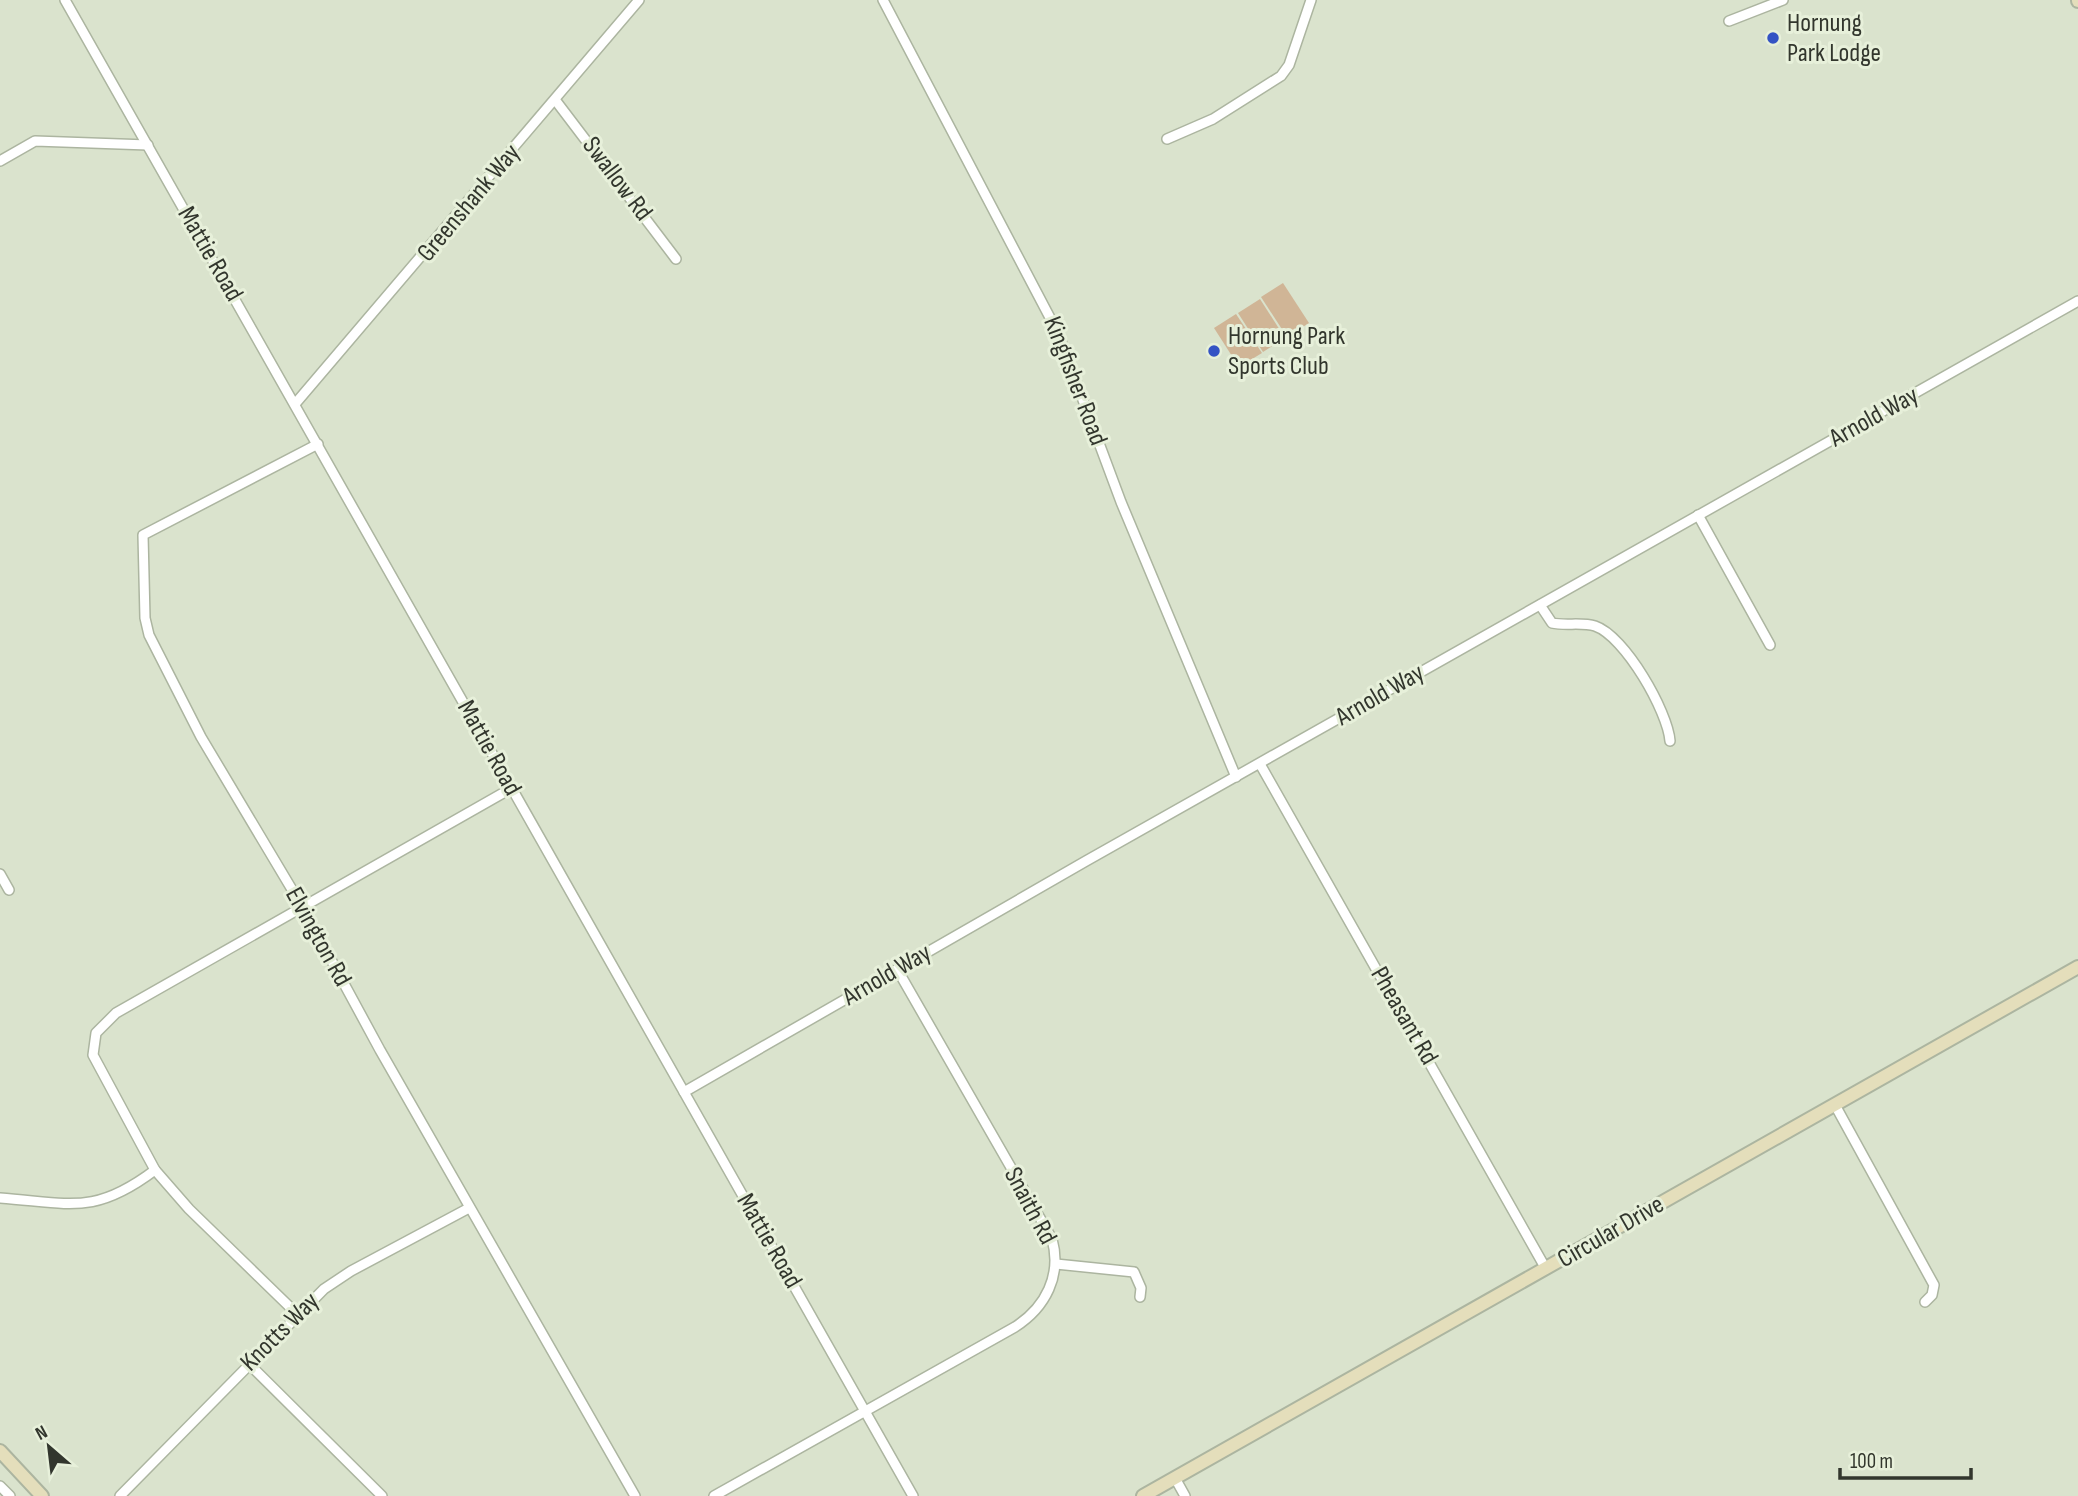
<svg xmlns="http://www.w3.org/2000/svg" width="2078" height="1496" font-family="'Sofia Sans Condensed',sans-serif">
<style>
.green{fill:#d0b596}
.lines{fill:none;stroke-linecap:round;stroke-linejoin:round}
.street-casing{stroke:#acb5a0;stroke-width:12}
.secondary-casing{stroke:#acb5a0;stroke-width:16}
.street{stroke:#fff;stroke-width:9}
.secondary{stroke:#e4debb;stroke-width:12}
.poi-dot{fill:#3453c4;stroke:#e7f0da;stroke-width:2.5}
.labels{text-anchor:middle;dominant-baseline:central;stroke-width:6;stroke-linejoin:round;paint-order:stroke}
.poi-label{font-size:26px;fill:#32362d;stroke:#e7f0da;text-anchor:start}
.street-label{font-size:26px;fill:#32362d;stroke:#e7f0da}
</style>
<rect width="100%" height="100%" fill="#dae3cd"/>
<g class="green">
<path d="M1283 283 1309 323 1287 337 1261 297Z"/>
<path d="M1260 299 1285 338 1263 352 1238 313Z"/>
<path d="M1236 314 1262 353 1239 367 1214 328Z"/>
</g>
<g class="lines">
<g class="street-casing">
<g id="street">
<path d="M65 0 913 1496"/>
<path d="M883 0 1058 333 1121 502 1236 777"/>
<path d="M1729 21 1783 0"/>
<path d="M556 101 676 259"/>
<path d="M1167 139 1213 119 1281 76 1289 65 1311 0"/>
<path d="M0 161 35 141 148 145"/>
<path d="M295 404 639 0"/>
<path d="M318 444 143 535 145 618 149 635 201 737 303 908 380 1050 635 1496"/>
<path d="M1698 515 1770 645"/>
<path d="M1540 605 1552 623C1565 626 1582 622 1595 626 1625 636 1668 712 1670 741"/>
<path d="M1260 764 1546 1269"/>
<path d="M0 874 9 890"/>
<path d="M684 1092 1086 861 2078 301"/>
<path d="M1835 1105 1934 1285 1932 1295 1925 1302"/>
<path d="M0 1198C70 1203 94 1216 155 1170"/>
<path d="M1056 1264 1134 1272 1141 1288 1140 1297"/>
<path d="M297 1314 189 1209 155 1170 93 1055 96 1033 116 1013 512 788"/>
<path d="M248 1363 382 1496"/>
<path d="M1175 1478 1185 1496"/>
<path d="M0 1486 10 1496"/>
<path d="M120 1496 324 1289 351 1271 469 1208"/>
<path d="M714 1496 1015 1327C1046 1307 1062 1275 1052 1239L897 969"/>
</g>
</g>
<g class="secondary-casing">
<g id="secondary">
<path d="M2078 0V1"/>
<path d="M0 1451 42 1496"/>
<path d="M1143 1496 2078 967"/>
</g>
</g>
<use href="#street" class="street"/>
<use href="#secondary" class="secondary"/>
</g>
<g class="poi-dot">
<circle cx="1773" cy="38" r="7"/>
<circle cx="1214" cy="351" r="7"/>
</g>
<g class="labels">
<g class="poi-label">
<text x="1787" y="23">Hornung<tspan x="1787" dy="30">Park Lodge</tspan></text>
<text x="1228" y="336">Hornung Park<tspan x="1228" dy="30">Sports Club</tspan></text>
</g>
<g class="street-label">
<text transform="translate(617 179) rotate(53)">Swallow Rd</text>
<text transform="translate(469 203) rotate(-50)">Greenshank Way</text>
<text transform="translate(210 254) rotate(60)">Mattie Road</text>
<text transform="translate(1075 381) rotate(69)">Kingfisher Road</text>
<text transform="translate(1874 417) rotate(-29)">Arnold Way</text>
<text transform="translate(1380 695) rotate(-30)">Arnold Way</text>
<text transform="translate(489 748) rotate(61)">Mattie Road</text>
<text transform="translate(318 937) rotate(61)">Elvington Rd</text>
<text transform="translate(887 975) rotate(-30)">Arnold Way</text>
<text transform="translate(1404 1016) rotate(60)">Pheasant Rd</text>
<text transform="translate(1030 1206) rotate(62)">Snaith Rd</text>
<text transform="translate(1611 1232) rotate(-30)">Circular Drive</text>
<text transform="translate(769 1241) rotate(60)">Mattie Road</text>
<text transform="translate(280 1332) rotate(-45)">Knotts Way</text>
</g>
</g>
<g transform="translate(49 1447) rotate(332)" stroke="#e7f0da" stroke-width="5" paint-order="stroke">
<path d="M0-5L12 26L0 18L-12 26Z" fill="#32362d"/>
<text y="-10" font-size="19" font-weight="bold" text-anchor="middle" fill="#32362d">N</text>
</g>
<path d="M1840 1468v10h131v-10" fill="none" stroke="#32362d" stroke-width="3.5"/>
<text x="1850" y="1468" font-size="21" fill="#32362d" stroke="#e7f0da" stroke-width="5" paint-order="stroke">100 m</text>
</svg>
